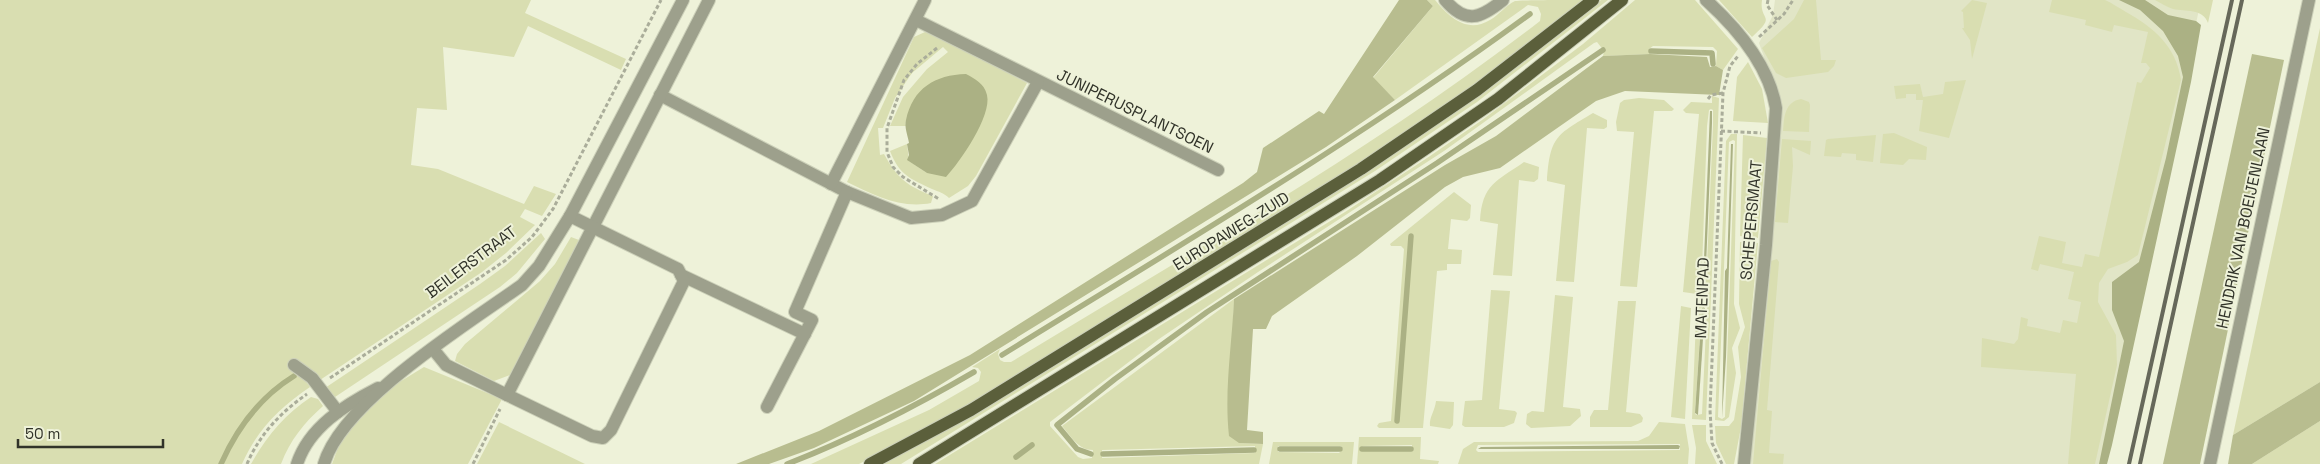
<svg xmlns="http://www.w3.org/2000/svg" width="2320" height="464" font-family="'Space Grotesk',sans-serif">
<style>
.built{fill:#e1e5c6}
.green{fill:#d9deb1;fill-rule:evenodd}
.forest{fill:#b8bd8f}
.water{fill:#abb184}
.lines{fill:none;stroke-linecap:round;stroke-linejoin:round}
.stream{stroke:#abb184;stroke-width:5.5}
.minor-casing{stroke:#ccd0b9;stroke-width:14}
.major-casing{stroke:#ccd0b9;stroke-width:14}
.path{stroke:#aaad9a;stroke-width:3;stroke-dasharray:4 2.5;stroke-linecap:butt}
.minor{stroke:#9da08c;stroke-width:12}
.major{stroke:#5b5f3b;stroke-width:12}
.rail{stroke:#66685a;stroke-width:4}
.labels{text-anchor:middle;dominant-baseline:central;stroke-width:4;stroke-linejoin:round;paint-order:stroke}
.street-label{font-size:16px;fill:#313329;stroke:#eef2d9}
</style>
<rect width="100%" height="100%" fill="#eef2d9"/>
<path class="built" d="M1775 0H2201L2102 464H1739L1777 93 1759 43 1773 15Z"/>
<g class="green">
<path d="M0 0H531L525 13 626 59 621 70 528 26 514 57 443 47 447 110 417 108 411 165 438 169 524 204 534 186 556 194 542 216 525 209 520 217 535 225 506 253 482 272 320 380H305L310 387C279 408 257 430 242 464H0Z"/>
<path d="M1427 0H1435C1449 17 1467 34 1490 20 1499 15 1506 5 1515 1 1523 0 1572 0 1584 0L1485 78 1375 155 944 420 859 464H811L929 410 979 381 981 372 978 368 972 367 1000 349 998 354 1000 360 1004 362H1011C1190 253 1375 149 1540 21L1541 14 1538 7 1528 5 1395 100 1373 78 1433 6Z"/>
<path d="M1601 0H1608L1477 102 1375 171 901 464H881L1012 391 1569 25Z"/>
<path d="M1635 0H1695L1738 49 1723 70 1716 66 1717 51 1713 47 1653 46 1649 49 1650 54 1603 56 1604 51 1597 42 1594 43 1444 151 1258 272 1159 339 1050 422V426L1078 457 1083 459 1092 458 1093 450C1078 450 1071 436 1062 426L1234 299 1233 329 1239 443 1263 444 1259 464H935L1345 212 1430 156 1482 120 1583 44ZM1255 446V453L1102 458V450Z"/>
<path d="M1719 0H1762C1759 22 1778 14 1752 37Z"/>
<path d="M1804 0H1816L1821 60H1836L1834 66 1828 72 1786 78 1776 73 1762 48 1794 19Z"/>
<path d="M1972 0 1987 3 1972 59 1970 40 1962 28H1964L1963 12 1961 11Z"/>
<path d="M2052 0C2064 0 2095 0 2105 0 2112 3 2119 8 2126 12 2154 28 2176 46 2181 80L2138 255 2127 262 2108 269 2099 283 2098 302 2116 335 2117 365 2095 464H2068L2076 374 1981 367 1982 338 2014 344 2018 339 2021 317 2028 319 2027 326 2060 333 2063 320 2077 323 2081 302 2068 299 2074 272 2040 264 2038 271 2031 269 2039 236 2066 242 2062 263 2082 267 2085 254 2099 257 2137 82 2141 83 2150 68 2146 63H2141L2148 32 2114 25 2112 32 2085 25 2086 20 2049 12Z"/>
<path d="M2155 0H2213L2208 23C2203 8 2185 12 2173 9 2167 7 2161 3 2155 0Z"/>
<path d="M2320 28V382L2233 435Z"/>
<path d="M925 32 933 34 1027 83 976 176 968 186 949 198C944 193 939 192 932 189 911 179 899 175 890 151L907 144 909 161 927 173 905 121 906 126H890L903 97 927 69 948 52 943 47 912 73 895 98 883 128H878L880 155 884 154C897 178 907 186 933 196L931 203C901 209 873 195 847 182L914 37Z"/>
<path d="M1748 62 1762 89 1768 123 1733 121 1737 77Z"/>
<path d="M1966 80 1949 138 1919 131 1923 100H1916V94H1906V98L1896 99 1894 86 1920 84 1923 97 1943 94 1945 82Z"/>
<path d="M1712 96 1719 98 1706 420 1692 419 1697 294 1683 292 1699 114 1686 113 1683 110 1691 102 1712 103ZM1711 109 1713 110V125L1707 265 1709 270 1706 273 1705 286H1702V269L1707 126 1709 110ZM1702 305 1707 307 1702 414 1697 415 1695 414Z"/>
<path d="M1639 98 1664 100 1674 109 1672 111H1654L1637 287 1620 286 1634 132 1617 131 1616 122 1620 103 1624 100Z"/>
<path d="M1801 99 1809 102 1810 105 1809 132 1783 131C1784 116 1785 102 1801 99Z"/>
<path d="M1593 113 1607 120V127L1604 129 1587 128 1574 282 1556 281 1565 185 1547 181C1550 137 1556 135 1593 113Z"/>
<path d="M1894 133 1927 147 1926 160 1909 159 1903 165 1880 163 1883 134Z"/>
<path d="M1731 134H1737L1734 304 1740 328 1732 348 1736 373 1729 417 1724 421 1715 420 1726 141ZM1733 140 1735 141 1725 417 1722 419 1718 417 1729 142Z"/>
<path d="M1743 135 1767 138 1758 238 1740 236Z"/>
<path d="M1876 135 1873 162 1856 160V154L1842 153 1841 157 1824 156 1826 140 1828 139Z"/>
<path d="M1782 139 1811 141 1810 155 1792 147 1793 166 1788 223 1775 222Z"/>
<path d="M1524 162 1539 167 1538 179 1534 182 1519 180 1512 276 1493 275 1498 224 1480 221C1482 184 1497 181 1524 162Z"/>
<path d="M1454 192 1471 205 1470 218 1467 221 1451 219 1448 249 1462 250 1461 264H1447V270L1437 271 1423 428H1379L1377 426 1379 423 1391 421 1404 249 1401 246H1391L1390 244Z"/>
<path d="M541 233 545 239 517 273 500 287 335 397 330 394 325 388 480 284 505 266Z"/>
<path d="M571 237 579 240 510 375 494 381 455 361 457 354 465 344 540 281 555 264Z"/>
<path d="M1740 242 1758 243 1741 427 1734 464H1726L1716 443 1715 426H1729L1734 420 1741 377 1738 347 1745 327 1739 304Z"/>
<path d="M1777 259 1779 262 1767 410 1772 411 1769 453 1784 454 1783 464H1753L1771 261Z"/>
<path d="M1491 290 1510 291 1499 409 1515 411 1517 413 1514 423 1504 427H1465L1462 425 1465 401 1482 400Z"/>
<path d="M1555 295 1573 297 1563 407 1580 409 1581 416 1570 426 1531 428 1526 424 1527 414 1532 411 1544 412Z"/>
<path d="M1618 301H1636L1626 412 1640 414 1643 418 1642 422 1631 427H1590V417L1594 410H1608Z"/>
<path d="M1681 306 1691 308 1685 419 1671 417Z"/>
<path d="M424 367 502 399 468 464H332L342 437 375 397Z"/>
<path d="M311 397 318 399 323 406C304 423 290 440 281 464H251C267 436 284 415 311 397Z"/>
<path d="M1436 401 1454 402 1453 425 1450 429 1430 426C1429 417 1435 411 1436 401Z"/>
<path d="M2320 421V464H2252Z"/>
<path d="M499 422 585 464H477Z"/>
<path d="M1659 422 1685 424 1689 449 1688 464H1458L1463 449 1474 442 1638 441 1649 436ZM1680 444V450L1478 452 1476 450 1478 445Z"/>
<path d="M1692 425H1706V441L1717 464H1695L1696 448Z"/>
<path d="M1359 437H1421L1420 459 1439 461 1438 464H1357ZM1412 445V451H1362L1361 448 1363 446Z"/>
<path d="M1273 442H1354L1352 464H1269ZM1278 446H1341L1343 449 1339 453 1278 452Z"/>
</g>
<g class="forest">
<path d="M1399 0H1427L1433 6 1373 77 1395 100 1326 147 914 401 814 448 769 464H736L819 431 970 355 1243 183 1257 172 1263 148 1319 111 1324 114Z"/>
<path d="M1650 54 1707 57 1710 67 1716 66 1723 70 1719 95 1625 91 1596 101 1500 168 1463 177 1445 187 1357 256 1272 316 1266 329H1253L1247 430 1263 432V444L1239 443 1229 436C1224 390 1232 345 1234 299L1445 165 1496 136 1603 56Z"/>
<path d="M2252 54 2284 60 2200 464H2163Z"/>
<path d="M2320 382V421L2252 464H2228L2233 435Z"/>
</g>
<g class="water">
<path d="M2119 0H2145L2168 15 2196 21 2201 25 2191 82 2112 445 2107 464H2099L2124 341 2112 310V282L2139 262 2166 158 2183 77 2178 56 2163 31 2140 10Z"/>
<path d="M966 74C975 79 984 83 987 95 992 116 960 162 946 177L927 173 907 160 909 155 907 144 909 143C908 136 904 127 906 120 913 88 935 75 966 74Z"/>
<path d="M1710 111H1712V123L1706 266 1709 268V270L1705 272V284H1703Z"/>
<path d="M1731 144H1733L1726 357 1722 418 1725 271 1727 268Z"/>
<path d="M1703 307 1705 308 1698 415 1695 413 1702 308Z"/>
<path d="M1678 445 1680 446 1679 449H1478L1481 447Z"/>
</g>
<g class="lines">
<g class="stream">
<path d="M1651 51 1712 53 1713 64"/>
<path d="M1002 355C1180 245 1361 138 1530 14"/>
<path d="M1397 421 1411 236"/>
<path d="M1280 449H1340"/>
<path d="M1362 449H1411"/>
<path d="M1091 454 1077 449 1057 425 1115 379 1207 312 1437 163 1603 50"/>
<path d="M1103 454 1254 450"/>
<path d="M1016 457 1032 445"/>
<path d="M221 464C237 428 260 397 294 376"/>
<path d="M787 464C852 439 914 407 974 372"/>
</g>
<g class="minor-casing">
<g id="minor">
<path d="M1445 0C1466 25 1481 18 1503 0"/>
<path d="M1706 0C1738 29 1769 65 1776 108L1766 245 1744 464"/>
<path d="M916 20 1218 170"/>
<path d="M660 95 847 192 911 218 942 215 972 201 1038 82"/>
<path d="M831 184 925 0"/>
<path d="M681 275 805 334"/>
<path d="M433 349 446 365 507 395 709 0"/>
<path d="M294 365 312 378 338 412"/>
<path d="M507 395 592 436 603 438 611 430 684 281 678 269 570 216"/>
<path d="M767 407 812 320 795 312 847 192"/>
<path d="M297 464C309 427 345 405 378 388"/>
<path d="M324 464C342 401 469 323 522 285L539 266 570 216 683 0"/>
<path d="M2210 464 2309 0"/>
</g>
</g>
<g class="major-casing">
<g id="major">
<path d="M870 464 971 410 1361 169 1477 90 1593 0"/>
<path d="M919 464 1380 180 1498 99 1622 0"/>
</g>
</g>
<g class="path">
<path d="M1768 0 1767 5 1777 20"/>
<path d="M1759 37 1784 14 1793 0"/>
<path d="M937 48 917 64 904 80 887 128V152L893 167 903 177 939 199"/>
<path d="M1708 99 1711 95 1723 93"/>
<path d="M1721 131 1761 133"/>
<path d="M330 378 506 260 532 237 553 209 661 0"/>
<path d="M247 464C259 435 281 412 307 394"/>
<path d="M473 464 500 409"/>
<path d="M1722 464 1712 443 1710 410 1723 93 1730 66 1738 56"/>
</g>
<use href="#minor" class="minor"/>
<use href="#major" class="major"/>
<g class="rail">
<path d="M2129 464 2232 0"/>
<path d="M2140 464 2242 0"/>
</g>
</g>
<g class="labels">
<g class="street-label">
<text transform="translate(1135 111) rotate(26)">JUNIPERUSPLANTSOEN</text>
<text transform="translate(1751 220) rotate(-85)">SCHEPERSMAAT</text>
<text transform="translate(2243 228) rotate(-78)">HENDRIK VAN BOEIJENLAAN</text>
<text transform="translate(1231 231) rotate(-32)">EUROPAWEG-ZUID</text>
<text transform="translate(471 262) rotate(-37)">BEILERSTRAAT</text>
<text transform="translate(1702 298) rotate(-88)">MATENPAD</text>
</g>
</g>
<path d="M18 439v8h145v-8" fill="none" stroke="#313329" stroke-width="2.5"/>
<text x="25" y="439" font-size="15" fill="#313329" stroke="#eef2d9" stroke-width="4" paint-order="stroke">50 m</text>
</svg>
